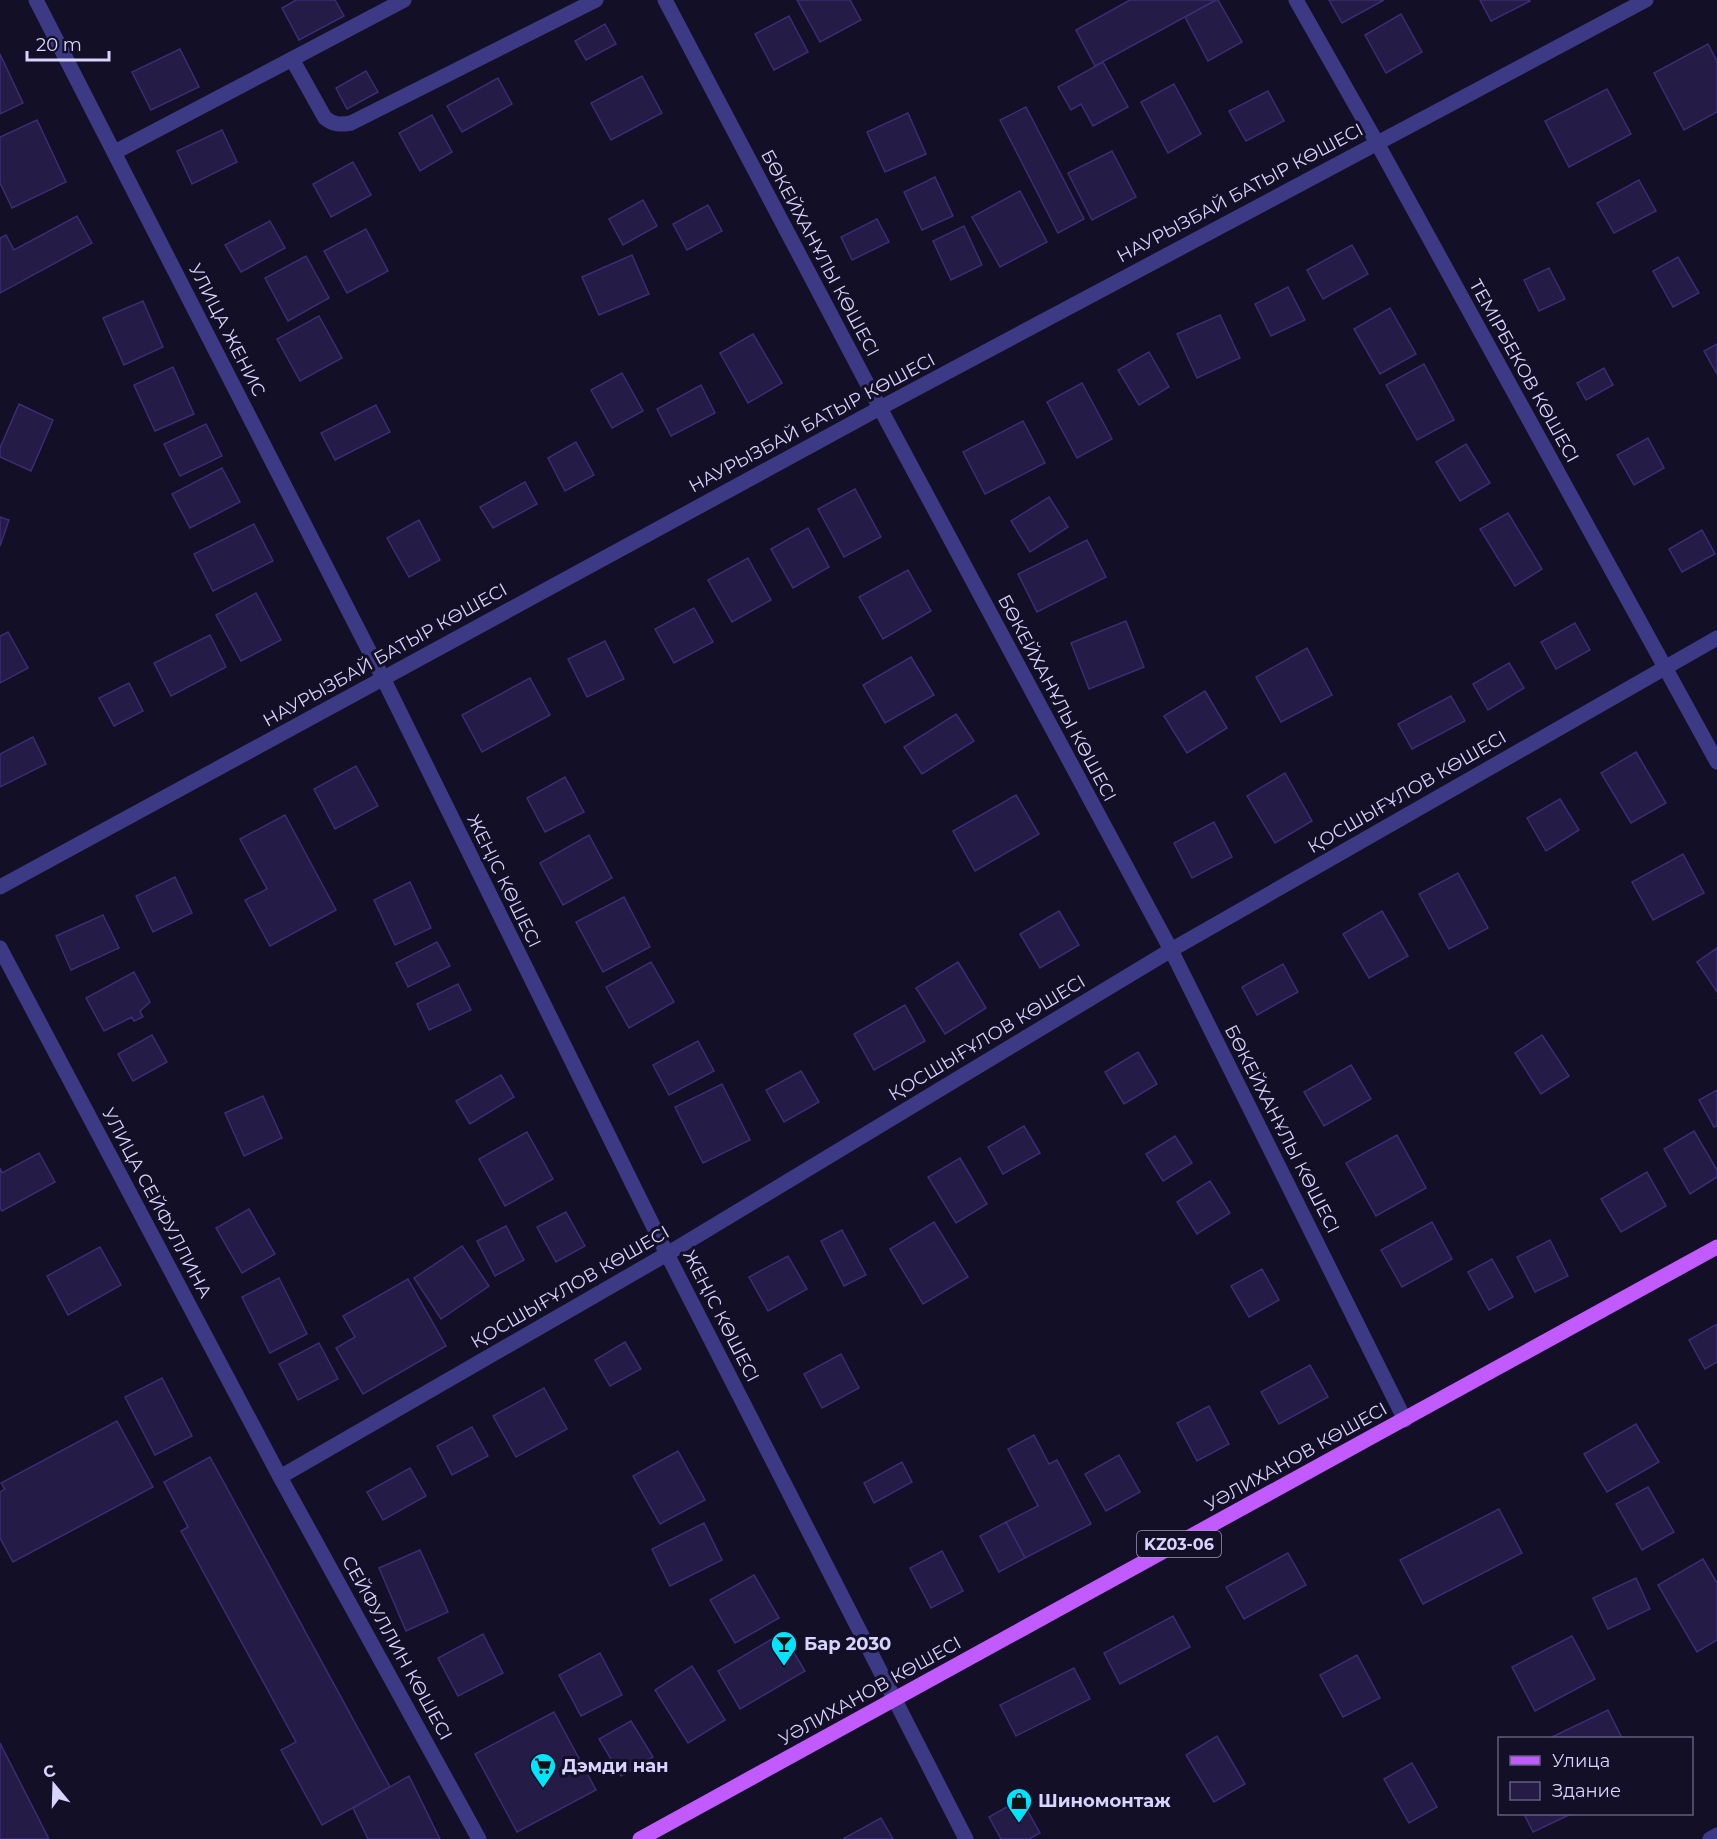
<svg xmlns="http://www.w3.org/2000/svg" width="1717" height="1839" font-family="Montserrat,sans-serif">
<style>
.building{fill:#241b47;stroke:#3b2d73;stroke-width:1.5}
.lines{fill:none;stroke-linecap:round;stroke-linejoin:round}
.minor{stroke:#3d3a85;stroke-width:15}
.major{stroke:#c25bff;stroke-width:15}
.labels{text-anchor:middle;dominant-baseline:central;stroke-width:6;stroke-linejoin:round;paint-order:stroke}
.shield{fill:#130f26;stroke:#9e99be;stroke-width:1.5}
.shield-label{font-size:16px;font-weight:bold;fill:#d9d4ff}
.street-label{font-size:18px;fill:#d9d4ff;stroke:#130f26}
.poi-label{font-size:18px;font-weight:bold;fill:#d9d4ff;stroke:#130f26;text-anchor:start}
</style>
<rect width="100%" height="100%" fill="#130f26"/>
<g class="building">
<path d="M296 0H335L344 16 299 40 282 8Z"/>
<path d="M797 0H850L861 20 820 42Z"/>
<path d="M1130 0H1216L1095 66 1076 30Z"/>
<path d="M1216 0H1218L1242 42 1208 61 1185 17Z"/>
<path d="M1329 0H1384L1342 23Z"/>
<path d="M1480 0H1529L1530 1 1491 21Z"/>
<path d="M1401 14 1422 52 1386 73 1365 35Z"/>
<path d="M789 16 808 52 774 70 755 34Z"/>
<path d="M605 24 616 44 586 60 575 41Z"/>
<path d="M1708 44 1717 61V112L1684 130 1654 73Z"/>
<path d="M180 49 199 87 151 110 132 72Z"/>
<path d="M0 54 23 103 0 114Z"/>
<path d="M1103 62 1128 107 1093 126 1081 104 1071 110 1058 87Z"/>
<path d="M366 71 378 92 347 109 336 88Z"/>
<path d="M642 76 662 113 611 140 591 103Z"/>
<path d="M498 78 512 104 462 132 447 106Z"/>
<path d="M1174 84 1201 134 1168 153 1141 102Z"/>
<path d="M1607 89 1631 134 1569 167 1545 121Z"/>
<path d="M1268 91 1284 121 1246 141 1229 111Z"/>
<path d="M1026 107 1084 219 1058 233 1000 120Z"/>
<path d="M908 113 926 154 885 172 867 132Z"/>
<path d="M432 115 452 152 420 171 399 133Z"/>
<path d="M37 120 66 182 12 208 0 183V137Z"/>
<path d="M222 130 237 162 192 184 177 151Z"/>
<path d="M1112 151 1136 197 1092 220 1068 173Z"/>
<path d="M353 162 371 195 331 217 313 184Z"/>
<path d="M935 177 953 216 922 230 904 192Z"/>
<path d="M1639 180 1656 211 1614 233 1597 203Z"/>
<path d="M1020 191 1047 242 1000 267 972 217Z"/>
<path d="M643 200 657 226 623 245 609 219Z"/>
<path d="M708 205 722 231 687 250 673 224Z"/>
<path d="M77 216 92 243 0 293V238L6 235 14 250Z"/>
<path d="M877 219 889 242 852 260 841 237Z"/>
<path d="M270 221 285 248 241 272 225 245Z"/>
<path d="M964 226 982 265 951 280 933 241Z"/>
<path d="M366 229 388 271 347 293 324 251Z"/>
<path d="M1352 245 1368 274 1323 299 1307 270Z"/>
<path d="M632 255 649 294 599 315 582 277Z"/>
<path d="M306 256 329 298 288 321 265 278Z"/>
<path d="M1678 257 1699 293 1673 307 1653 271Z"/>
<path d="M1549 268 1565 299 1539 311 1524 280Z"/>
<path d="M1288 287 1305 320 1271 336 1255 304Z"/>
<path d="M143 301 163 347 124 365 103 318Z"/>
<path d="M1390 308 1416 354 1380 374 1354 329Z"/>
<path d="M1220 315 1240 358 1197 378 1177 334Z"/>
<path d="M319 316 342 358 300 381 277 339Z"/>
<path d="M753 334 782 383 748 403 720 353Z"/>
<path d="M1717 344V374L1704 351Z"/>
<path d="M1149 352 1169 387 1139 405 1118 370Z"/>
<path d="M1424 364 1454 420 1417 440 1386 385Z"/>
<path d="M173 367 194 414 155 431 134 385Z"/>
<path d="M1604 368 1613 385 1586 400 1577 383Z"/>
<path d="M622 373 643 411 612 428 591 390Z"/>
<path d="M1082 383 1112 439 1077 458 1047 402Z"/>
<path d="M701 385 715 413 671 436 657 409Z"/>
<path d="M19 404 53 420 31 471 0 457V448Z"/>
<path d="M376 405 390 432 335 460 321 433Z"/>
<path d="M1023 421 1045 463 985 494 963 452Z"/>
<path d="M206 424 222 456 180 476 164 444Z"/>
<path d="M1648 438 1664 468 1634 485 1617 455Z"/>
<path d="M576 442 594 475 565 491 548 458Z"/>
<path d="M1466 444 1490 483 1460 501 1436 462Z"/>
<path d="M222 468 240 502 190 528 172 494Z"/>
<path d="M525 482 537 504 493 528 480 507Z"/>
<path d="M855 489 881 537 844 557 818 509Z"/>
<path d="M1049 497 1068 527 1030 552 1011 521Z"/>
<path d="M1508 513 1542 569 1515 586 1480 529Z"/>
<path d="M0 517 9 520 0 546Z"/>
<path d="M419 520 440 560 409 577 387 538Z"/>
<path d="M254 524 273 561 213 591 194 554Z"/>
<path d="M808 528 829 567 793 588 771 549Z"/>
<path d="M1702 530 1715 554 1682 572 1669 549Z"/>
<path d="M1087 540 1106 577 1037 612 1018 574Z"/>
<path d="M748 558 771 600 732 622 708 580Z"/>
<path d="M908 570 931 611 883 639 859 597Z"/>
<path d="M256 593 281 640 241 661 216 615Z"/>
<path d="M694 608 713 642 674 663 655 629Z"/>
<path d="M1126 621 1144 667 1089 689 1071 643Z"/>
<path d="M1575 623 1590 650 1556 669 1541 642Z"/>
<path d="M8 632 28 668 0 683V636Z"/>
<path d="M210 635 226 667 171 696 154 663Z"/>
<path d="M605 641 624 679 587 697 568 659Z"/>
<path d="M1307 648 1332 695 1281 722 1256 677Z"/>
<path d="M911 657 934 695 885 723 863 685Z"/>
<path d="M1509 663 1524 688 1488 710 1473 684Z"/>
<path d="M530 678 550 715 482 752 462 715Z"/>
<path d="M129 683 143 711 114 726 99 698Z"/>
<path d="M1205 691 1227 728 1187 753 1164 716Z"/>
<path d="M1451 696 1465 721 1412 749 1398 724Z"/>
<path d="M956 714 974 741 922 774 904 747Z"/>
<path d="M33 737 46 764 0 787V754Z"/>
<path d="M1636 752 1666 803 1631 823 1601 773Z"/>
<path d="M356 766 378 806 335 829 314 789Z"/>
<path d="M1285 773 1312 821 1275 843 1247 796Z"/>
<path d="M565 777 584 812 545 832 527 798Z"/>
<path d="M1016 795 1039 834 975 871 953 831Z"/>
<path d="M1560 799 1579 830 1546 851 1527 818Z"/>
<path d="M285 815 336 910 270 946 245 900 267 889 240 839Z"/>
<path d="M1214 822 1232 857 1192 878 1174 843Z"/>
<path d="M589 835 612 878 563 905 540 863Z"/>
<path d="M1683 854 1704 893 1653 920 1632 882Z"/>
<path d="M1458 873 1488 928 1449 949 1419 894Z"/>
<path d="M175 877 192 913 153 932 136 896Z"/>
<path d="M410 882 431 928 395 945 374 900Z"/>
<path d="M624 897 650 947 603 972 576 922Z"/>
<path d="M1059 911 1079 945 1040 968 1020 934Z"/>
<path d="M1382 911 1408 956 1369 978 1343 934Z"/>
<path d="M103 915 119 948 71 970 56 936Z"/>
<path d="M437 942 450 966 408 987 396 963Z"/>
<path d="M1717 948V992L1697 962Z"/>
<path d="M651 962 674 1002 629 1028 606 987Z"/>
<path d="M958 962 986 1008 945 1034 916 988Z"/>
<path d="M1283 964 1298 992 1257 1015 1242 987Z"/>
<path d="M134 972 150 1002 140 1011 143 1017 134 1021 132 1017 104 1031 86 998Z"/>
<path d="M458 984 471 1010 429 1030 417 1004Z"/>
<path d="M905 1005 925 1041 874 1070 854 1034Z"/>
<path d="M152 1035 167 1062 133 1081 118 1054Z"/>
<path d="M1542 1035 1569 1076 1541 1094 1515 1053Z"/>
<path d="M698 1041 714 1071 669 1095 653 1065Z"/>
<path d="M1138 1052 1157 1084 1124 1104 1105 1072Z"/>
<path d="M1351 1065 1371 1099 1324 1126 1304 1092Z"/>
<path d="M801 1071 819 1102 784 1122 766 1090Z"/>
<path d="M501 1075 514 1097 470 1124 456 1101Z"/>
<path d="M722 1084 750 1140 703 1163 675 1107Z"/>
<path d="M1717 1090V1126L1714 1127 1699 1100Z"/>
<path d="M263 1096 282 1138 244 1156 225 1113Z"/>
<path d="M1024 1126 1040 1153 1003 1174 988 1147Z"/>
<path d="M1694 1131 1717 1170V1177L1690 1194 1664 1149Z"/>
<path d="M527 1132 553 1179 505 1206 479 1159Z"/>
<path d="M1397 1135 1426 1188 1376 1216 1346 1163Z"/>
<path d="M1175 1136 1192 1163 1163 1181 1146 1154Z"/>
<path d="M39 1153 55 1182 2 1211 0 1208V1168L2 1173Z"/>
<path d="M960 1158 987 1204 956 1223 928 1177Z"/>
<path d="M1647 1172 1666 1206 1621 1232 1601 1199Z"/>
<path d="M1210 1181 1230 1213 1197 1234 1177 1202Z"/>
<path d="M249 1209 275 1254 242 1273 216 1228Z"/>
<path d="M566 1212 585 1246 556 1262 537 1227Z"/>
<path d="M934 1222 968 1277 923 1304 890 1249Z"/>
<path d="M1432 1222 1452 1259 1402 1287 1381 1250Z"/>
<path d="M506 1226 524 1260 495 1276 477 1241Z"/>
<path d="M842 1230 866 1275 844 1286 821 1241Z"/>
<path d="M1550 1240 1568 1276 1535 1292 1517 1257Z"/>
<path d="M462 1246 489 1286 441 1319 414 1278Z"/>
<path d="M100 1247 121 1285 68 1315 47 1276Z"/>
<path d="M788 1256 807 1289 768 1311 749 1277Z"/>
<path d="M1492 1259 1513 1297 1489 1310 1468 1272Z"/>
<path d="M1262 1269 1279 1300 1249 1317 1231 1286Z"/>
<path d="M279 1278 307 1334 270 1353 242 1297Z"/>
<path d="M408 1279 446 1346 363 1394 336 1348 355 1337 343 1316Z"/>
<path d="M1717 1324V1362L1705 1369 1689 1340Z"/>
<path d="M625 1342 641 1369 610 1386 595 1360Z"/>
<path d="M319 1343 338 1379 298 1400 279 1364Z"/>
<path d="M841 1354 859 1388 822 1408 804 1374Z"/>
<path d="M1310 1365 1328 1397 1279 1424 1261 1392Z"/>
<path d="M162 1378 192 1436 155 1455 125 1397Z"/>
<path d="M544 1388 567 1429 516 1457 493 1416Z"/>
<path d="M1209 1406 1229 1444 1197 1461 1177 1423Z"/>
<path d="M117 1421 153 1487 13 1562 0 1538V1492L5 1489 1 1483Z"/>
<path d="M1636 1424 1659 1462 1607 1492 1584 1454Z"/>
<path d="M472 1427 488 1456 452 1475 437 1446Z"/>
<path d="M1034 1435 1049 1464 1057 1460 1091 1524 1025 1558 1006 1522 1038 1506 1008 1449Z"/>
<path d="M678 1451 705 1500 660 1524 633 1476Z"/>
<path d="M1119 1455 1140 1492 1106 1511 1085 1474Z"/>
<path d="M210 1457 390 1787 322 1825 281 1750 296 1742 181 1531 188 1527 164 1482Z"/>
<path d="M902 1462 912 1482 874 1503 864 1483Z"/>
<path d="M410 1468 426 1496 383 1520 367 1492Z"/>
<path d="M1648 1487 1674 1532 1642 1550 1616 1504Z"/>
<path d="M1499 1509 1522 1553 1423 1604 1400 1560Z"/>
<path d="M1006 1522 1025 1558 999 1572 980 1536Z"/>
<path d="M704 1523 722 1560 670 1586 652 1549Z"/>
<path d="M420 1550 448 1612 406 1631 379 1568Z"/>
<path d="M942 1551 963 1591 931 1608 910 1568Z"/>
<path d="M1288 1553 1306 1585 1244 1619 1226 1587Z"/>
<path d="M1703 1559 1717 1583V1640L1697 1652 1658 1585Z"/>
<path d="M754 1575 779 1618 735 1643 710 1600Z"/>
<path d="M1636 1578 1650 1609 1608 1629 1593 1598Z"/>
<path d="M1173 1616 1190 1647 1120 1684 1104 1653Z"/>
<path d="M782 1633 805 1671 740 1709 718 1671Z"/>
<path d="M483 1634 503 1673 458 1696 438 1658Z"/>
<path d="M1572 1636 1595 1679 1535 1711 1512 1667Z"/>
<path d="M600 1653 622 1695 581 1716 559 1675Z"/>
<path d="M1357 1655 1380 1698 1343 1717 1320 1675Z"/>
<path d="M692 1666 725 1720 688 1743 655 1690Z"/>
<path d="M1074 1668 1090 1699 1016 1736 1000 1705Z"/>
<path d="M1608 1710 1622 1738H1550Z"/>
<path d="M554 1712 596 1790 517 1832 475 1754Z"/>
<path d="M631 1721 653 1757 621 1776 599 1739Z"/>
<path d="M1217 1736 1245 1784 1214 1802 1186 1755Z"/>
<path d="M0 1743 49 1839H0Z"/>
<path d="M1412 1763 1437 1807 1409 1823 1384 1779Z"/>
<path d="M409 1776 440 1839H368L353 1808Z"/>
<path d="M1021 1799 1040 1833 1029 1839H1001L989 1817Z"/>
<path d="M1524 1814H1571L1533 1832Z"/>
<path d="M881 1818 893 1839H843Z"/>
</g>
<g class="lines">
<g class="minor">
<path d="M36 0 383 678 667 1254 966 1839"/>
<path d="M665 0 880 408 1171 950 1405 1420"/>
<path d="M1296 0 1377 143 1717 762"/>
<path d="M292 59 404 0"/>
<path d="M115 152 292 59 325 118C334 125 340 125 351 123L596 0"/>
<path d="M0 887 880 408 1646 0"/>
<path d="M0 948 280 1477 479 1839"/>
<path d="M280 1477 667 1254 1171 950 1717 638"/>
<path d="M1710 1839 1717 1835"/>
</g>
<path class="major" d="M640 1839 1717 1247"/>
</g>
<defs>
<g id="bar-pin" transform="scale(1.35)"><path d="M0 17L-7.5 6A9.5 9.5 0 1 1 7.5 6Z" fill="#00e5ff" stroke="#130f26"/><path d="M-6-5H6L.8 .8V4.5H3.5V6h-7V4.5H-.8V.8Z" fill="#111"/></g>
<g id="supermarket-pin" transform="scale(1.35)"><path d="M0 17L-7.5 6A9.5 9.5 0 1 1 7.5 6Z" fill="#00e5ff" stroke="#130f26"/><path d="M-6-5.5h2.5l.6 2H6L4.5 2H-2.5L-4.4-4H-6ZM-1.5 3.2a1.3 1.3 0 1 0 .1 0ZM3 3.2a1.3 1.3 0 1 0 .1 0Z" fill="#111"/></g>
<g id="shop-pin" transform="scale(1.35)"><path d="M0 17L-7.5 6A9.5 9.5 0 1 1 7.5 6Z" fill="#00e5ff" stroke="#130f26"/><path d="M-5-2.5h2.3a2.7 3.5 0 0 1 5.4 0H5L5.5 6h-11ZM-1.5-2.5h3a1.5 2.3 0 0 0-3 0Z" fill="#111"/></g>
</defs>
<g fill-rule="evenodd">
<use href="#bar-pin" x="784" y="1644"/>
<use href="#supermarket-pin" x="543" y="1766"/>
<use href="#shop-pin" x="1019" y="1801"/>
</g>
<g class="labels">
<rect class="shield" x="1137" y="1531" width="84" height="26" rx="4.5"/>
<g class="shield-label">
<text x="1179" y="1544">KZ03-06</text>
</g>
<g class="street-label">
<text transform="translate(1240 193) rotate(-28)">НАУРЫЗБАЙ БАТЫР КӨШЕСІ</text>
<text transform="translate(820 253) rotate(62)">БӨКЕЙХАНҰЛЫ КӨШЕСІ</text>
<text transform="translate(227 330) rotate(63)">УЛИЦА ЖЕНИС</text>
<text transform="translate(1524 371) rotate(61)">ТЕМІРБЕКОВ КӨШЕСІ</text>
<text transform="translate(812 423) rotate(-28)">НАУРЫЗБАЙ БАТЫР КӨШЕСІ</text>
<text transform="translate(385 655) rotate(-29)">НАУРЫЗБАЙ БАТЫР КӨШЕСІ</text>
<text transform="translate(1057 698) rotate(62)">БӨКЕЙХАНҰЛЫ КӨШЕСІ</text>
<text transform="translate(1407 792) rotate(-30)">ҚОСШЫҒҰЛОВ КӨШЕСІ</text>
<text transform="translate(504 881) rotate(64)">ЖЕҢІС КӨШЕСІ</text>
<text transform="translate(987 1038) rotate(-31)">ҚОСШЫҒҰЛОВ КӨШЕСІ</text>
<text transform="translate(1282 1129) rotate(63)">БӨКЕЙХАНҰЛЫ КӨШЕСІ</text>
<text transform="translate(157 1203) rotate(62)">УЛИЦА СЕЙФУЛЛИНА</text>
<text transform="translate(570 1287) rotate(-30)">ҚОСШЫҒҰЛОВ КӨШЕСІ</text>
<text transform="translate(721 1316) rotate(63)">ЖЕҢІС КӨШЕСІ</text>
<text transform="translate(1296 1457) rotate(-29)">УӘЛИХАНОВ КӨШЕСІ</text>
<text transform="translate(397 1648) rotate(61)">СЕЙФУЛЛИН КӨШЕСІ</text>
<text transform="translate(870 1691) rotate(-29)">УӘЛИХАНОВ КӨШЕСІ</text>
</g>
<g class="poi-label">
<text x="804" y="1644">Бар 2030</text>
<text x="562" y="1766">Дэмди нан</text>
<text x="1038" y="1801">Шиномонтаж</text>
</g>
</g>
<rect x="1498" y="1737" width="195" height="78" fill="#130f26" stroke="#625e7d" stroke-width="1.5"/>
<rect x="1510" y="1756" width="30" height="9" fill="#c25bff" stroke="#625e7d" stroke-width="1.5"/>
<text x="1552" y="1767" font-size="18" fill="#d9d4ff">Улица</text>
<rect x="1510" y="1782" width="30" height="18" fill="#241b47" stroke="#625e7d" stroke-width="1.5"/>
<text x="1552" y="1797" font-size="18" fill="#d9d4ff">Здание</text>
<g transform="translate(54 1785) rotate(341)" stroke="#130f26" stroke-width="4.5" paint-order="stroke">
<path d="M0-4.5L10 22L0 15L-10 22Z" fill="#d9d4ff"/>
<text y="-9" font-size="16" font-weight="bold" text-anchor="middle" fill="#d9d4ff">С</text>
</g>
<path d="M27 51v9h82v-9" fill="none" stroke="#d9d4ff" stroke-width="3"/>
<text x="36" y="51" font-size="18" fill="#d9d4ff" stroke="#130f26" stroke-width="4.5" paint-order="stroke">20 m</text>
</svg>
